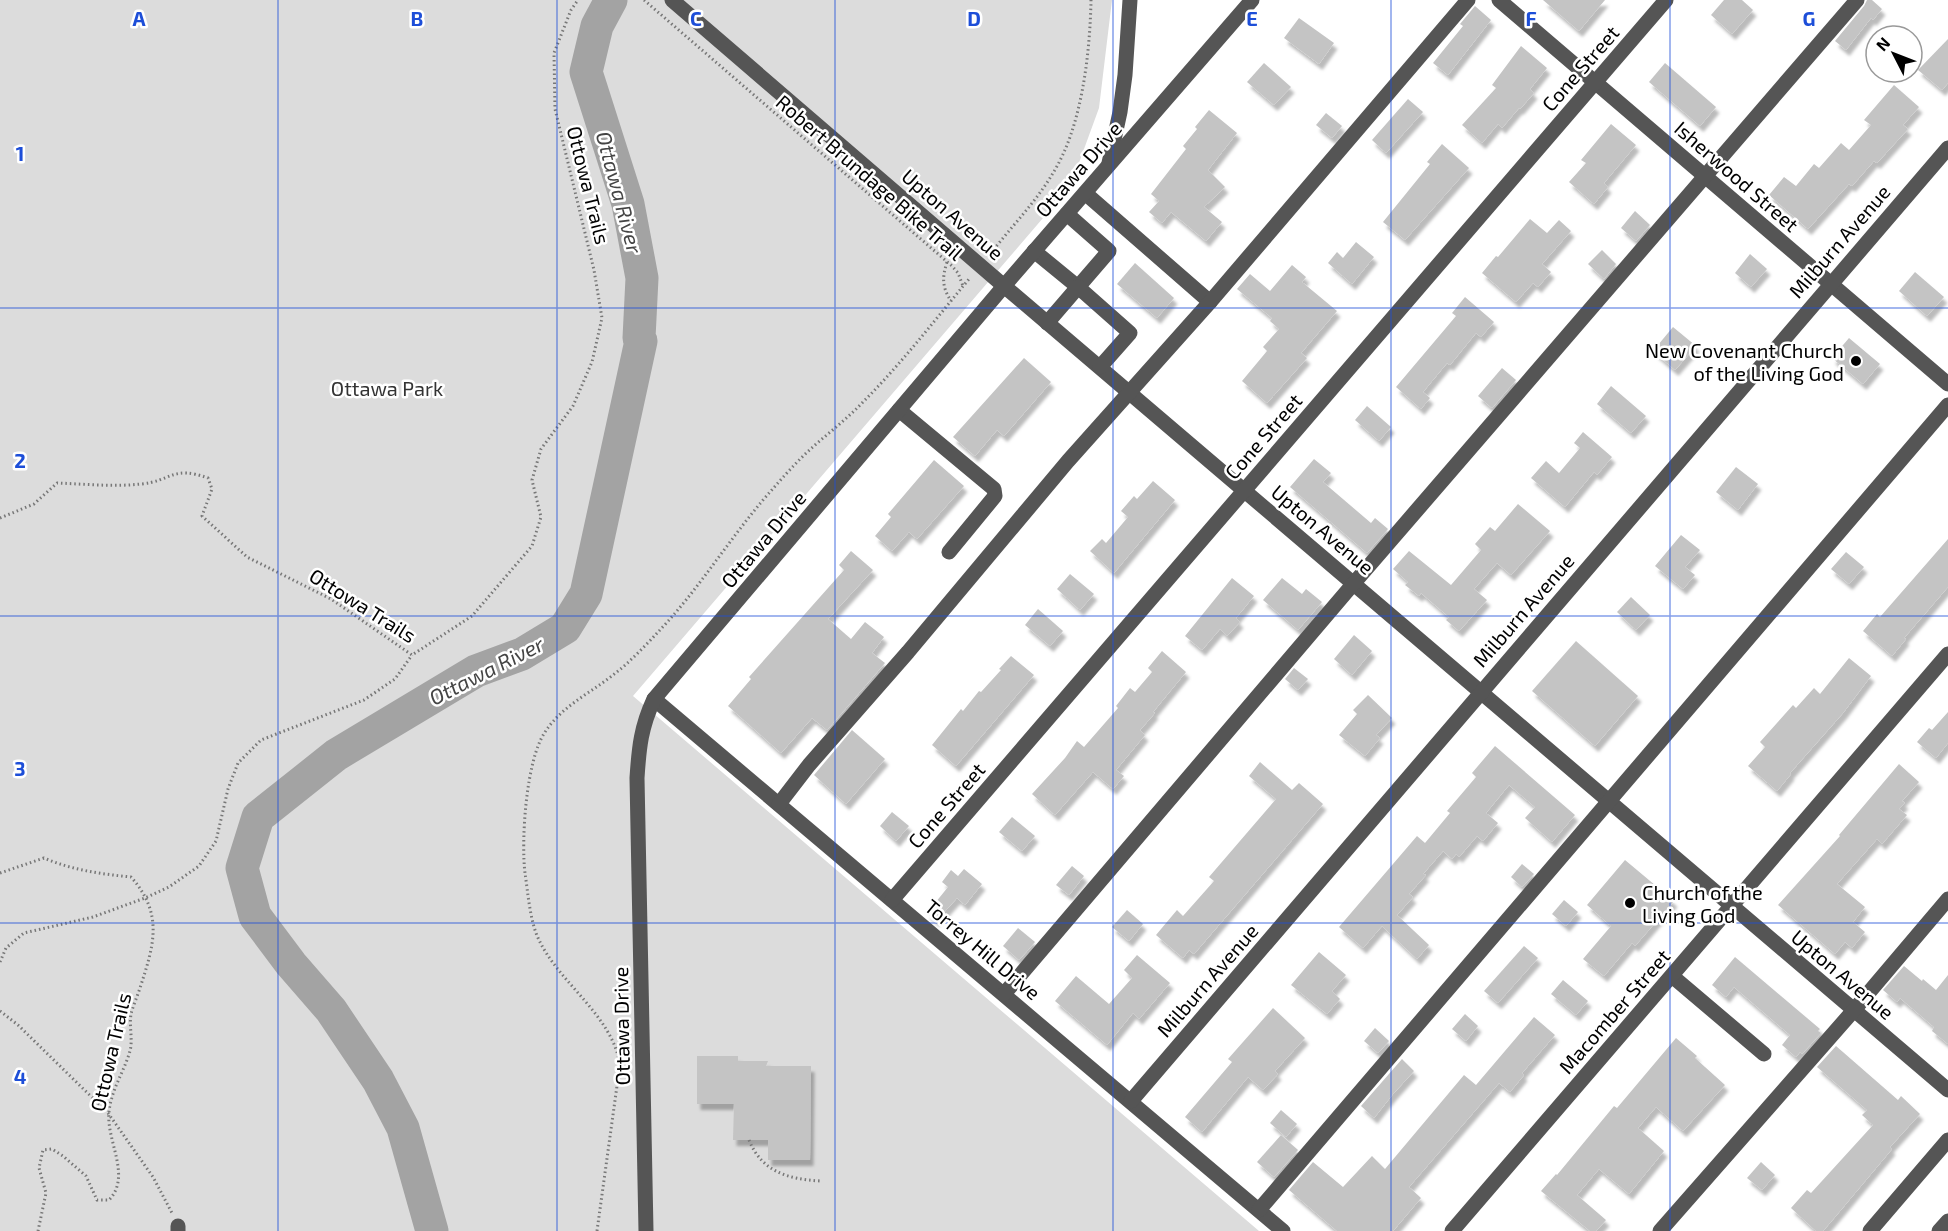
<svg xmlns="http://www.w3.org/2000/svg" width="1948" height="1231" font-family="'Exo 2',sans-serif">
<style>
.green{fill:#dcdcdc}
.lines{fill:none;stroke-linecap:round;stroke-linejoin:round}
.river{stroke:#a3a3a3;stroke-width:33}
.building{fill:#c4c4c4;filter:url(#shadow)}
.path{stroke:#777;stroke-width:3;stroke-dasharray:1.5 3;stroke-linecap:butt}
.minor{stroke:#555;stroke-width:15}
.grid{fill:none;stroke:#1d4ed8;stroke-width:1.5;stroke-opacity:0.55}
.poi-dot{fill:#000;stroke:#fff;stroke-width:2}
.labels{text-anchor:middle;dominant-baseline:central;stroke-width:5;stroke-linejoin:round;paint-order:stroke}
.street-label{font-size:20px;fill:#000;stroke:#fff}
.poi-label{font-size:20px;fill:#000;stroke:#fff;text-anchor:end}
.park-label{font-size:20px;fill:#333;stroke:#fff}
.water-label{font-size:21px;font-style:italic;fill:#444;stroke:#fff}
.grid-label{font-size:20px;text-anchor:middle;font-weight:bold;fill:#1d4ed8;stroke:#fff;stroke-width:5;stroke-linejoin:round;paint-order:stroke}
</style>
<defs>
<filter id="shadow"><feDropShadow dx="3.5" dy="6" stdDeviation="1.5" flood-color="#0004"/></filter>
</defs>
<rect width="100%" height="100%" fill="#fff"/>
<path class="green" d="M0 0H1112L1099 108 1076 171 1043 218 633 696 1259 1231H0Z"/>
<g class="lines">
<path class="river" d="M432 1231 403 1128 378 1080 331 1010 291 964 255 916 242 868 258 817 336 755 476 671 522 654 565 628 586 594 641 341 639 338 642 278 628 204 586 72 597 26 611 0"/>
</g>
<g class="building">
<path d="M1543 0H1605L1579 31Z"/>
<path d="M1724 0H1742L1753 10 1732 34 1711 15Z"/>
<path d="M1867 0H1872L1882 9 1873 20 1871 18 1846 50 1835 41 1864 6Z"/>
<path d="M1475 6 1491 20 1448 75 1433 63 1463 26 1460 24Z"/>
<path d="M1299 18 1334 43 1319 64 1284 38Z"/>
<path d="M1948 39V83L1942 90 1918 70Z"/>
<path d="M1521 46 1547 68 1530 89 1534 93 1520 109 1519 108 1502 128 1498 124 1482 143 1462 125 1496 88 1492 85Z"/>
<path d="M1264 63 1291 87 1274 105 1247 82Z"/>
<path d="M1665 63 1716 107 1700 126 1649 82Z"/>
<path d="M1894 85 1919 107 1903 125 1908 129 1877 163 1874 161 1852 186 1849 184 1808 229 1769 195 1784 177 1796 186 1814 164 1819 168 1841 143 1849 150 1871 125 1864 120Z"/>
<path d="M1408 99 1423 112 1386 153 1372 140Z"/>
<path d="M1209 110 1237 133 1208 170 1225 187 1204 207 1222 222 1206 241 1171 212 1162 223 1149 212 1159 201 1151 194 1186 149 1183 146 1197 129 1195 127Z"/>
<path d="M1326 113 1342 126 1332 138 1316 125Z"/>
<path d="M1611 124 1636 145 1604 183 1608 187 1594 204 1569 182 1586 163 1581 160Z"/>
<path d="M1442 144 1469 168 1405 240 1383 222 1430 164 1427 162Z"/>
<path d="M1635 211 1650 225 1636 241 1621 228Z"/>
<path d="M1530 219 1547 233 1559 220 1571 231 1542 264 1551 272 1538 287 1533 283 1516 302 1482 273 1496 256 1498 257Z"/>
<path d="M1356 242 1374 257 1352 284 1328 263 1337 252 1343 258Z"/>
<path d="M1602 250 1616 264 1604 279 1588 264Z"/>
<path d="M1750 254 1767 269 1751 287 1735 273Z"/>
<path d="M1135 263 1174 298 1157 318 1117 284Z"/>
<path d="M1292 265 1306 277 1302 282 1337 311 1301 353 1307 358 1267 403 1242 381 1267 351 1263 347 1279 329 1270 321 1272 318 1237 289 1250 274 1270 291Z"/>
<path d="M1915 272 1944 297 1927 316 1899 291Z"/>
<path d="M1465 297 1494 322 1481 337 1476 333 1450 365 1447 363 1423 392 1430 398 1421 409 1396 387 1456 316 1452 313Z"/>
<path d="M1673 327 1696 346 1675 370 1653 351Z"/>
<path d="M1849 338 1880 364 1863 384 1832 358Z"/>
<path d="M1024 358 1051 382 1004 436 997 430 975 456 953 437Z"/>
<path d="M1502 368 1516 380 1492 408 1478 396Z"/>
<path d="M1611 386 1646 416 1631 433 1597 404Z"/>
<path d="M1367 406 1391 427 1379 441 1355 420Z"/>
<path d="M1583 432 1612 457 1597 475 1594 472 1565 507 1531 478 1546 461 1559 473 1580 448 1574 443Z"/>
<path d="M1314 459 1331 473 1323 482 1371 523 1375 518 1388 529 1367 553 1290 487Z"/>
<path d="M934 460 964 486 917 539 909 532 892 551 875 536 891 517 888 514Z"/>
<path d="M1736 467 1758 484 1738 510 1716 492Z"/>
<path d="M1153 481 1175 500 1114 573 1090 551 1102 539 1106 543 1128 517 1121 511 1134 496 1137 499Z"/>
<path d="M1518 504 1550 531 1511 575 1497 563 1474 589 1487 600 1459 631 1446 620 1449 617 1421 593 1419 596 1405 585 1408 582 1393 569 1409 551 1451 585 1481 550 1475 544 1490 527 1495 531Z"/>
<path d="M1681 535 1700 550 1685 567 1695 575 1683 589 1655 566Z"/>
<path d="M1948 539V587L1904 638 1906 639 1892 656 1863 631 1877 614 1880 617Z"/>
<path d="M851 551 873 570 828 619 851 639 865 622 884 637 872 653 885 663 827 730 812 718 781 753 728 706 751 679 749 677 844 570 839 565Z"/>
<path d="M1846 552 1864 567 1849 584 1831 569Z"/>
<path d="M1070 574 1094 594 1080 610 1057 589Z"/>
<path d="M1232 578 1254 596 1236 618 1240 622 1227 636 1220 629 1202 650 1185 636Z"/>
<path d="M1282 578 1302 594 1306 589 1322 602 1298 630 1263 600Z"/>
<path d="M1631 597 1650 615 1636 630 1617 612Z"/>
<path d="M1038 609 1063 631 1050 646 1025 625Z"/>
<path d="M1354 635 1372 651 1352 675 1334 659Z"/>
<path d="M1576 641 1638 696 1595 746 1532 691Z"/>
<path d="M1162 651 1186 672 1153 712 1155 713 1140 730 1145 735 1116 770 1124 776 1113 789 1093 772 1055 815 1032 794 1065 758 1077 741 1084 747 1118 708 1116 706 1130 688 1135 692 1152 672 1148 668Z"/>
<path d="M1011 656 1034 675 956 766 932 745 961 709 963 711 979 691 981 692 1001 670 999 669Z"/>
<path d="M1849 658 1871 676 1843 713 1790 773 1791 774 1777 791 1748 766 1765 747 1760 742 1793 705 1796 708 1814 688 1820 694Z"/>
<path d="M1294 668 1308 679 1298 690 1285 679Z"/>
<path d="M1368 695 1392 718 1376 735 1380 738 1365 756 1339 735 1357 714 1353 710Z"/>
<path d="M1948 712V743L1936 758 1917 742 1929 728 1932 730Z"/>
<path d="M852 730 885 759 846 804 814 775Z"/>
<path d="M1495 746 1575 815 1552 842 1525 818 1535 807 1509 785 1486 813 1498 823 1483 841 1477 836 1459 857 1456 854 1452 859 1443 851 1423 874 1426 875 1409 894 1413 897 1397 915 1429 945 1417 959 1382 926 1363 948 1339 927 1417 836 1425 843 1450 813 1447 811 1476 777 1472 773Z"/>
<path d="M1260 762 1292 790 1299 783 1323 804 1194 954 1189 950 1183 958 1156 935 1177 910 1183 916 1214 881 1209 877 1276 799 1249 776Z"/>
<path d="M1899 764 1919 782 1902 801 1905 803 1899 809 1907 815 1882 844 1877 839 1837 884 1865 907 1853 922 1865 932 1852 948 1845 942 1835 954 1778 905 1840 836 1839 835Z"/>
<path d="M892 812 909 826 896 841 880 826Z"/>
<path d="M1012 817 1035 836 1022 851 999 832Z"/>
<path d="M1625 860 1674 901 1635 946 1632 943 1604 976 1583 959 1611 926 1587 905Z"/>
<path d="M1522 864 1534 874 1522 887 1511 877Z"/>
<path d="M1072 866 1084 876 1069 895 1056 885Z"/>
<path d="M964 869 982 884 965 905 957 898 936 921 927 913 948 887 942 882 951 870 958 876Z"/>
<path d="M1564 900 1578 912 1566 926 1552 914Z"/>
<path d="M1127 910 1143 924 1129 941 1112 927Z"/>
<path d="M1018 928 1035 942 1019 960 1003 946Z"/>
<path d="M1524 946 1538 958 1498 1003 1484 991Z"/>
<path d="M1319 952 1346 975 1332 991 1340 999 1327 1014 1291 985Z"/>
<path d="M1137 955 1170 983 1139 1019 1133 1013 1107 1045 1055 1001 1076 976 1109 1004 1132 978 1124 970Z"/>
<path d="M1735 957 1820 1029 1818 1031 1821 1033 1802 1054 1800 1052 1796 1057 1782 1045 1790 1035 1734 987 1726 997 1712 985Z"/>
<path d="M1904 966 1922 981 1923 979 1936 990 1948 975V1044L1932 1031 1934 1027 1900 998 1897 1002 1883 990Z"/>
<path d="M1563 980 1588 1001 1576 1015 1551 994Z"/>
<path d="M1273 1008 1305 1038 1275 1071 1278 1074 1263 1090 1248 1077 1202 1132 1185 1117 1232 1062 1228 1059Z"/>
<path d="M1465 1014 1478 1026 1466 1041 1452 1029Z"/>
<path d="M1534 1017 1555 1035 1522 1073 1524 1075 1510 1092 1499 1083 1409 1187 1421 1198 1393 1231H1337L1289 1190 1313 1162 1343 1187 1372 1156 1385 1169 1464 1075 1476 1085Z"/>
<path d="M1375 1028 1389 1041 1378 1053 1364 1041Z"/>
<path d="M1676 1038 1697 1056 1695 1058 1725 1085 1683 1131 1656 1107 1638 1128 1664 1151 1629 1194 1599 1169 1577 1195 1606 1220 1596 1231H1590L1541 1191 1556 1174 1557 1175 1614 1106 1617 1108Z"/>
<path d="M1836 1046 1898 1100 1901 1096 1920 1114 1890 1147 1892 1149 1835 1217 1823 1231H1816L1791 1208 1807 1190 1811 1193 1873 1125 1862 1115 1867 1110 1817 1067Z"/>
<path d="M697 1056H738V1061H768L766 1066H811L810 1160H768V1140H733L734 1104H697Z"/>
<path d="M1402 1059 1414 1071 1393 1094 1374 1118 1361 1106Z"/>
<path d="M1281 1110 1297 1124 1286 1137 1270 1123Z"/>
<path d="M1281 1135 1298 1150 1274 1177 1257 1162Z"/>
<path d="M1761 1162 1775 1175 1762 1190 1747 1178Z"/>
</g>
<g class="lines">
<g class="path">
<path d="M644 0 952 266 958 273 963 286"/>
<path d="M991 253C1011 227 1036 202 1053 173 1082 127 1090 53 1091 0"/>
<path d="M947 262C942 278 942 287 951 301"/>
<path d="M0 518 34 504 57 483C84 484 114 487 141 484 172 481 172 465 208 478L212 489 202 516 247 557 331 599 412 655 472 616 532 546 541 517 532 480 541 449 573 406 592 362 602 318 594 270 555 109 554 53 571 10 578 0"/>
<path d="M0 873 44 858C72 870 101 874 131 877 164 914 154 945 140 988 137 997 133 1006 131 1014 129 1026 133 1040 130 1051 124 1072 111 1090 109 1112 106 1141 132 1176 109 1200H97L86 1176 63 1156 52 1149 43 1150 39 1168 46 1193 38 1231"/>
<path d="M0 962 6 948 24 933 93 917 145 898 169 887 199 866 216 841 228 789 238 763 261 740 364 700 395 679 412 655"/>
<path d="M0 1011 18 1025 108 1113 153 1177 172 1213"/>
<path d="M749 1140C762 1172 788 1179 820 1181"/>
<path d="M597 1231 620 1064C611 1014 560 984 539 940 530 922 528 893 525 873 521 840 526 760 545 732 562 706 589 694 613 675 629 663 645 646 659 631 700 588 731 536 770 492 784 476 799 459 815 445 831 431 848 418 863 402 901 364 935 320 969 279"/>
</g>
<g class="minor">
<path d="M672 0 1004 286 1948 1090"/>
<path d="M1499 0 1948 384"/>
<path d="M1109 163 1120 112 1125 75 1130 0"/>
<path d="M1085 193 1210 302"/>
<path d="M1034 251 1078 287 1109 251 1067 214"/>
<path d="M1047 323 1078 287 1130 333 1100 367"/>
<path d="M899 410 994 489 995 496 949 552"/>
<path d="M654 699 1283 1231"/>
<path d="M779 804 809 765 908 652 1068 461 1210 302 1468 0"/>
<path d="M892 900 1666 0"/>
<path d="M1672 976 1764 1054"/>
<path d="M1004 994 1354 583 1857 0"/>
<path d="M1131 1101 1948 148"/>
<path d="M1259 1210 1948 405"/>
<path d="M178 1226V1231"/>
<path d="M646 1231 637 778C639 747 641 727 654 699L1004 286 1252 0"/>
<path d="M1452 1231 1948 654"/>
<path d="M1660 1231 1854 1010 1948 899"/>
<path d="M1870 1231 1948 1140"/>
<path d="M1939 1231 1948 1221"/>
</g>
</g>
<path class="grid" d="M278 0V1231M557 0V1231M835 0V1231M1113 0V1231M1391 0V1231M1670 0V1231M0 308H1948M0 616H1948M0 923H1948"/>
<g class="poi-dot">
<circle cx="1856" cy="361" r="6"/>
<circle cx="1630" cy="903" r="6"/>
</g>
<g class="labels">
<g class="street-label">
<text transform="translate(1580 68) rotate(-49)">Cone Street</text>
<text transform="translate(1078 169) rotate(-49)">Ottawa Drive</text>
<text transform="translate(1737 176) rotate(41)">Isherwood Street</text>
<text transform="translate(870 177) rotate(41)">Robert Brundage Bike Trail</text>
<text transform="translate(589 185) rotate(76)">Ottowa Trails</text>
<text transform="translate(953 214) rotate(41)">Upton Avenue</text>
<text transform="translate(1839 241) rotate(-49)">Milburn Avenue</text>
<text transform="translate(1263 436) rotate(-49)">Cone Street</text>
<text transform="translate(1323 529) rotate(40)">Upton Avenue</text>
<text transform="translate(763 539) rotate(-50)">Ottawa Drive</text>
<text transform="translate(363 605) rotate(32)">Ottowa Trails</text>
<text transform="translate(1523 610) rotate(-49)">Milburn Avenue</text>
<text transform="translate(946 805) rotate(-49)">Cone Street</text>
<text transform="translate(983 949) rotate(40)">Torrey Hill Drive</text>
<text transform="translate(1843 974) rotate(40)">Upton Avenue</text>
<text transform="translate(1207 980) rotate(-49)">Milburn Avenue</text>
<text transform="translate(1614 1011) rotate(-49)">Macomber Street</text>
<text transform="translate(621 1026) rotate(-91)">Ottawa Drive</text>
<text transform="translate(110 1052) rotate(-77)">Ottowa Trails</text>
</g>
<g class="poi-label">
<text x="1844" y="350">New Covenant Church<tspan x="1844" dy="23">of the Living God</tspan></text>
<text x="1642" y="892" text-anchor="start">Church of the<tspan x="1642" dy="23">Living God</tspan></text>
</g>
<g class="park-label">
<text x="387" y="388">Ottawa Park</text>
</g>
<g class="water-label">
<text transform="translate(620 192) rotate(75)">Ottawa River</text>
<text transform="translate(486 670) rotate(-27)">Ottawa River</text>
</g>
</g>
<g class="grid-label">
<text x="139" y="26">A</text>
<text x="417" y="26">B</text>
<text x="696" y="26">C</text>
<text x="974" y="26">D</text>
<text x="1252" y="26">E</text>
<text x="1531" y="26">F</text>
<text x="1809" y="26">G</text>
<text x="20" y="161">1</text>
<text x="20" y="468">2</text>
<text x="20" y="776">3</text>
<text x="20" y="1084">4</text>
</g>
<g transform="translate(1894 54) rotate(312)"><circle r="28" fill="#ffffff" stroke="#999999" stroke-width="1.5"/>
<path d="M0-4.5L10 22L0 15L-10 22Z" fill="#000000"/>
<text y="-9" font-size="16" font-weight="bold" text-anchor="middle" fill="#000000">N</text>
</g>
</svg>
